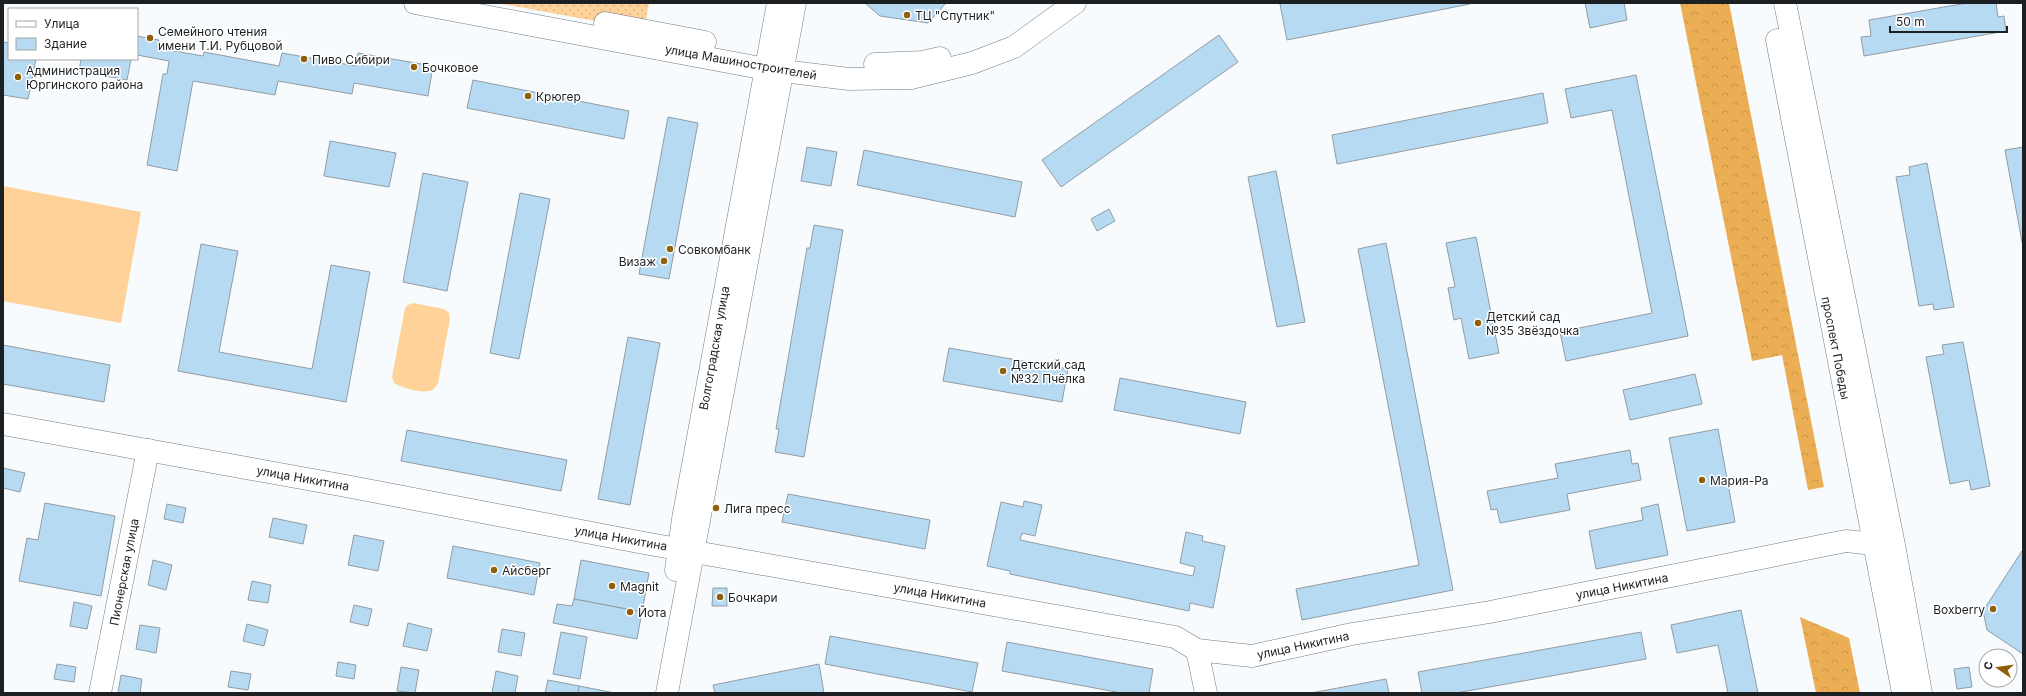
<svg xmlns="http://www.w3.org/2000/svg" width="2026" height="696" font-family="Inter,sans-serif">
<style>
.grass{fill:url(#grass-dots)}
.forest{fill:url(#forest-crowns)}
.garden{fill:#fed298}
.building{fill:#b7daf3;stroke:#929ca3}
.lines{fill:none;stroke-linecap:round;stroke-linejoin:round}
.minor-casing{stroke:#727b82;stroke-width:23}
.major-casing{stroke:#727b82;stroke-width:23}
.minor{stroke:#fff;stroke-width:22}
.major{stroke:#fff;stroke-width:22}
.poi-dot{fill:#8f600b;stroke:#fff;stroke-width:1.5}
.labels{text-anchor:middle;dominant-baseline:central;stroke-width:3;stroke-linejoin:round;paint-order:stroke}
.poi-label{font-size:12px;fill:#1d2023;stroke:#fff;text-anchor:start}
.street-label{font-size:12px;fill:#1d2023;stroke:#fff}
</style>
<defs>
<pattern id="grass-dots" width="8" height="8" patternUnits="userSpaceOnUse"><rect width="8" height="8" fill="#fed298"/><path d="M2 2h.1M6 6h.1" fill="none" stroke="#d9b483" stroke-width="1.8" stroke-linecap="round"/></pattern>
<pattern id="forest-crowns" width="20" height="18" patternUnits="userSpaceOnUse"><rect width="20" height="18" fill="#ecae54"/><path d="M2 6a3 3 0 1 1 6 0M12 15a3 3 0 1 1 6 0" fill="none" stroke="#ca9549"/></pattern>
</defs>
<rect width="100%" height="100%" fill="#f7fbfe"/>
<path class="grass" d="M497 3H649L644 30Z"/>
<g class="forest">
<path d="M1680 3H1729L1824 487 1808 490 1782 355 1752 361Z"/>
<path d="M1800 617 1849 638 1860 693H1816Z"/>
</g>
<g class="garden">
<path d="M3 186 141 212 121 323 3 301Z"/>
<path d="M413 303 444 309 449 313 450 319 438 383C436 387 434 390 429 391 420 393 402 388 394 383L392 377 405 308 408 305Z"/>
</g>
<g class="building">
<path d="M865 3H946L928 23 880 16Z"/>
<path d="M1285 3H1470V4L1287 40 1280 4Z"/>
<path d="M1585 3H1624L1627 20 1590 28Z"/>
<path d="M1967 3H1996L1998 17 2004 16 2006 31 1864 56 1861 37 1871 36 1869 20Z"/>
<path d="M1219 35 1238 62 1061 187 1042 160Z"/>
<path d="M137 36 159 40 157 48 203 56 204 52 279 66 282 53 356 66 358 53 433 66 428 96 354 83 352 94 278 81 275 95 193 81 177 171 147 165 163 74H167L169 61 137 55Z"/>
<path d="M3 42 9 43V59H36L28 99 3 95Z"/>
<path d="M81 59H131L127 80 79 71Z"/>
<path d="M1636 75 1688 336 1566 361 1560 332 1652 313 1612 110 1571 118 1565 89Z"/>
<path d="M473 80 629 111 624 139 467 108Z"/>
<path d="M1543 93 1548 123 1337 164 1332 135Z"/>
<path d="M668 117 698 123 669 279 639 274Z"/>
<path d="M330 141 396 153 389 187 324 176Z"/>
<path d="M807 147 837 152 831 186 801 181Z"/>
<path d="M2023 147V247L2005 150Z"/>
<path d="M864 150 1022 182 1015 217 857 185Z"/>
<path d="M1927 163 1954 307 1934 310 1933 304 1919 306 1896 177 1910 175 1909 167Z"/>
<path d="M1276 171 1305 322 1277 327 1248 177Z"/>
<path d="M423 173 468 182 447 291 403 282Z"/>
<path d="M520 193 550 199 519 359 490 353Z"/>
<path d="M1109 209 1115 221 1097 231 1091 219Z"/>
<path d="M814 225 843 230 804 457 775 452 779 429H776L807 248H810Z"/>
<path d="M1476 237 1499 353 1469 359 1461 318 1454 320 1448 288 1455 287 1446 243Z"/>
<path d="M1386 243 1453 590 1302 620 1296 589 1419 565 1358 249Z"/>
<path d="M201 244 238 251 219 352 312 369 331 265 370 272 346 402 178 371Z"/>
<path d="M628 337 660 343 630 505 598 499Z"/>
<path d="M1963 342 1990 486 1971 490 1969 480 1950 484 1926 357 1944 354 1942 345Z"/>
<path d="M3 345 110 365 104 402 3 384Z"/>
<path d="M949 348 1068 369 1062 402 943 381Z"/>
<path d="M1695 374 1702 404 1630 420 1623 390Z"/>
<path d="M1120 378 1246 402 1240 434 1114 410Z"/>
<path d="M1718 429 1735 522 1687 531 1669 438Z"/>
<path d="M407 430 567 460 561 491 401 461Z"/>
<path d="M1630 450 1632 464 1638 463 1641 480 1567 494 1570 510 1500 523 1497 509 1491 510 1487 491 1558 478 1555 464Z"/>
<path d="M3 468 25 473 20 492 3 488Z"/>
<path d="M788 494 930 520 925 549 782 522Z"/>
<path d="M1024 501 1042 505 1035 536 1022 533 1020 540 1193 576 1195 567 1180 563 1186 532 1203 536 1202 541 1225 546 1213 608 1190 603 1189 611 1010 574V571L987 566 1001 502 1023 507Z"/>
<path d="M45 503 115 516 101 596 19 581 27 538 38 540Z"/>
<path d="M167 504 186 508 183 523 164 519Z"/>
<path d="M1658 504 1668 555 1596 569 1589 531 1643 520 1641 508Z"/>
<path d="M273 518 307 525 303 544 269 537Z"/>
<path d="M354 535 384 541 378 571 348 565Z"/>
<path d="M453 546 540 563 534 595 447 578Z"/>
<path d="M2022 551 2023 552V654L1987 630 1983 611Z"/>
<path d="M153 560 172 565 166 590 148 585Z"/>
<path d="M581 560 649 573 642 612 574 599Z"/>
<path d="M252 581 271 585 268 603 248 600Z"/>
<path d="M713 588H727V606H712Z"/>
<path d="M574 599 642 612 637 639 553 623 557 604 572 606Z"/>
<path d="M74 602 92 606 87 629 70 626Z"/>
<path d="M354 605 372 609 368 626 350 622Z"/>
<path d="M1741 610 1758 693H1728L1718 645 1677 653 1671 625Z"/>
<path d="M408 623 432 629 427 651 403 646Z"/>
<path d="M247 624 268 630 264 646 243 641Z"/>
<path d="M140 625 160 628 156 653 136 649Z"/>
<path d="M502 629 525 633 521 656 498 652Z"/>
<path d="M561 632 587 637 580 679 553 674Z"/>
<path d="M1641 632 1646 659 1456 693H1422L1418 672Z"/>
<path d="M830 636 978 663 972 692 825 664Z"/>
<path d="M1007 642 1153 669 1149 693H1122L1002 671Z"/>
<path d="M338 662 356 665 354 679 336 676Z"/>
<path d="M57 664 76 667 74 682 54 679Z"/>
<path d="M819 664 824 693H715L713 685Z"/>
<path d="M401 667 419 670 415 693 397 691Z"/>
<path d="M1969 667 1972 687 1957 689 1954 669Z"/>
<path d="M231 671 251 674 248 690 228 687Z"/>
<path d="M496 671 518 676 515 693H492Z"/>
<path d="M121 675 142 679 140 693H118Z"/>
<path d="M1386 679 1389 693H1311Z"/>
<path d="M548 680 579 686 578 693H545Z"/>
<path d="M579 686 615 693H578Z"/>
</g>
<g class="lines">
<g class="minor-casing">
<g id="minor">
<path d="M3 424 346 486 644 543 1175 637 1197 650 1252 656 1352 634 1490 612 1846 541 1874 544"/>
<path d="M1197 650 1206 693"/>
<path d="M100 693 148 450"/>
</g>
</g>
<g class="major-casing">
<g id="major">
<path d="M415 3 766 69 849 79 911 78 972 63 1014 47 1075 3"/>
<path d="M1785 3 1894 545 1921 693"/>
<path d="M605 23 705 42"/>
<path d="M1777 40 1903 693"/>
<path d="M875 64 923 62 940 58"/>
<path d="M676 570 683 519 778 3"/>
<path d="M667 693 795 3"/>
</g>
</g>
<use href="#minor" class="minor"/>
<use href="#major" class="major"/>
</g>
<g class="poi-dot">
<circle cx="907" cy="15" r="4"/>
<circle cx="150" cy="38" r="4"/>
<circle cx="304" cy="59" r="4"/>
<circle cx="414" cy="67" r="4"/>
<circle cx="18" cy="77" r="4"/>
<circle cx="528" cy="96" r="4"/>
<circle cx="670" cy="249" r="4"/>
<circle cx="664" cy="261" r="4"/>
<circle cx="1478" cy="323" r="4"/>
<circle cx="1003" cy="371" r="4"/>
<circle cx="1702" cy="480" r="4"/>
<circle cx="716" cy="508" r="4"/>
<circle cx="494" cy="570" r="4"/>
<circle cx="612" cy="586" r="4"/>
<circle cx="720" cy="597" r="4"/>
<circle cx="1993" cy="609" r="4"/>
<circle cx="630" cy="612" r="4"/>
</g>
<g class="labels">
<g class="poi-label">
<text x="915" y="15">ТЦ "Спутник"</text>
<text x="158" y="31">Семейного чтения<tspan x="158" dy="14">имени Т.И. Рубцовой</tspan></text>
<text x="312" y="59">Пиво Сибири</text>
<text x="422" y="67">Бочковое</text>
<text x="26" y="70">Администрация<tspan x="26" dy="14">Юргинского района</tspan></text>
<text x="536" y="96">Крюгер</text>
<text x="678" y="249">Совкомбанк</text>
<text x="656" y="261" text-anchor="end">Визаж</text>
<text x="1486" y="316">Детский сад<tspan x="1486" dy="14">№35 Звёздочка</tspan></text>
<text x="1011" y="364">Детский сад<tspan x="1011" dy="14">№32 Пчёлка</tspan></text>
<text x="1710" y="480">Мария-Ра</text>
<text x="724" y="508">Лига пресс</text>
<text x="502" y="570">Айсберг</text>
<text x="620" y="586">Magnit</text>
<text x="728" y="597">Бочкари</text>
<text x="1985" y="609" text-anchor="end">Boxberry</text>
<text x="638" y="612">Йота</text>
</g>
<g class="street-label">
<text transform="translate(741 62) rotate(10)">улица Машиностроителей</text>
<text transform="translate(714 348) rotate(-80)">Волгоградская улица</text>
<text transform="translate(1836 348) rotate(79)">проспект Победы</text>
<text transform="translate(303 478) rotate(10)">улица Никитина</text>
<text transform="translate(621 538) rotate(10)">улица Никитина</text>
<text transform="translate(124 572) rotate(-79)">Пионерская улица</text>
<text transform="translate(1622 586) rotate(-11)">улица Никитина</text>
<text transform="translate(940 595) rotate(10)">улица Никитина</text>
<text transform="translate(1303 645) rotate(-12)">улица Никитина</text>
</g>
</g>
<rect width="2026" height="696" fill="none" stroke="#1d2023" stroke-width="8"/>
<rect x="8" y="8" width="130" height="52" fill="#ffffff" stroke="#a5a6a7"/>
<rect x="16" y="21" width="20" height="6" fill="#ffffff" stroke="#a5a6a7"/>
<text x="44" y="28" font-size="12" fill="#1d2023">Улица</text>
<rect x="16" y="38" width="20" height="12" fill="#b7daf3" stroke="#a5a6a7"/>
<text x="44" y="48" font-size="12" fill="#1d2023">Здание</text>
<g transform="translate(1998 668) rotate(283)"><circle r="19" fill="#ffffff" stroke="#a5a6a7"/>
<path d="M0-3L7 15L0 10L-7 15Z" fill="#8f600b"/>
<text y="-6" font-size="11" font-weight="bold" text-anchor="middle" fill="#1d2023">С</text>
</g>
<path d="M1890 26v6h117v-6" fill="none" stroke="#1d2023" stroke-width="2"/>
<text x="1896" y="26" font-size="12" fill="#1d2023" stroke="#ffffff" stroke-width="3" paint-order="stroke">50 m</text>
</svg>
